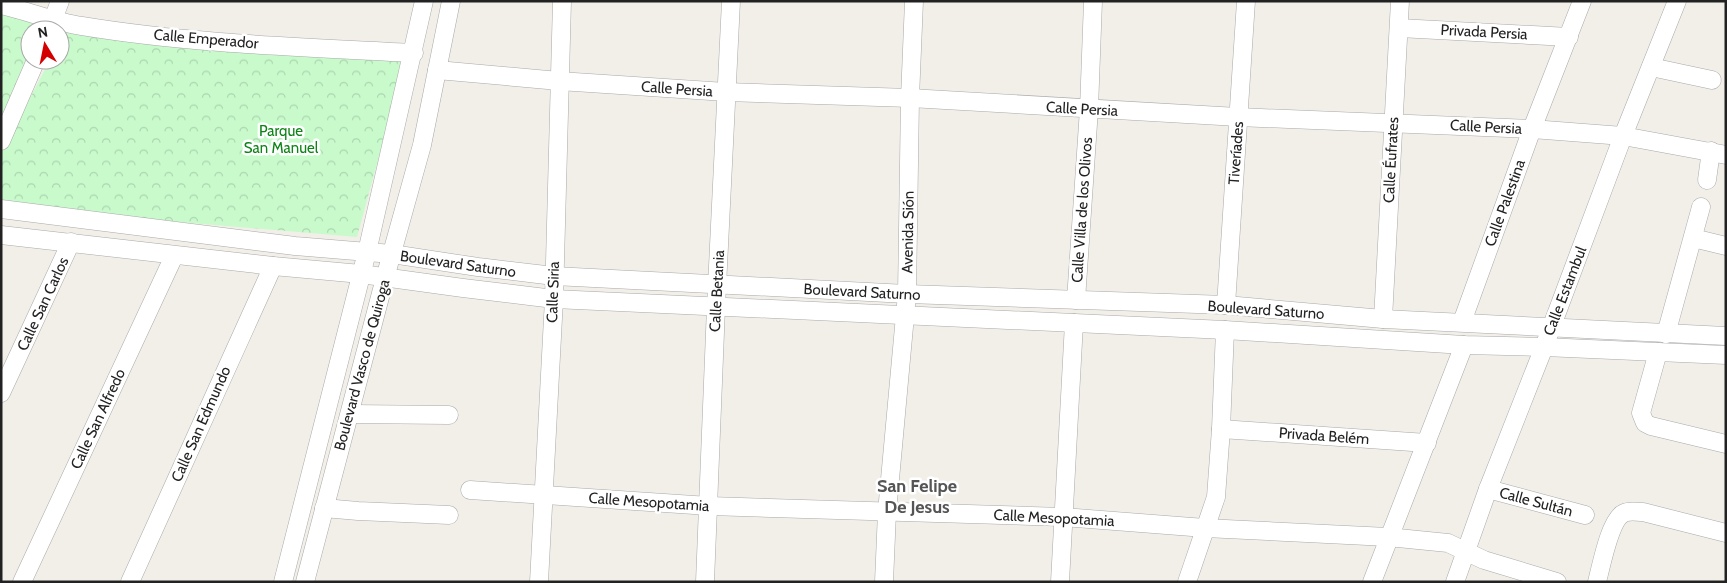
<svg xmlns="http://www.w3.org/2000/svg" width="1727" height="583" font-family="Cabin,sans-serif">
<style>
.park{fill:url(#park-crowns)}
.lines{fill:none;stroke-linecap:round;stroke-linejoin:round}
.minor-casing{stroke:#a9a9a9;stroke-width:19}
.minor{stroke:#fff;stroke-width:18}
.labels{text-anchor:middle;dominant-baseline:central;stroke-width:5;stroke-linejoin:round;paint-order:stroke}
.street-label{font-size:15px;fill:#222;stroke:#fff}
.park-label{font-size:15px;fill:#0c8416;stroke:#fff}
.quarter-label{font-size:18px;font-weight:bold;fill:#555;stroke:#fff}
</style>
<defs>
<pattern id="park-crowns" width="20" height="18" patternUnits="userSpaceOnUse" patternTransform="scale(1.25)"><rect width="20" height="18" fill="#c8facc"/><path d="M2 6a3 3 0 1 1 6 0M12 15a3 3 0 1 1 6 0" fill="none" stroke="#acd6af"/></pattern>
</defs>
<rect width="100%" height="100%" fill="#f2efe9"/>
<g class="park">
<path d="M1 6 53 19 49 30H30V60L1 141Z"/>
<path d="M64 32 406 57 357 237 1 207V153L50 60H60V41Z"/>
</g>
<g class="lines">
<g class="minor-casing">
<g id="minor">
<path d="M1 5C28 11 54 22 82 26 191 44 303 47 414 53"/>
<path d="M1399 28 1569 37"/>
<path d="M49 30 60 1"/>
<path d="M1651 67 1712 80"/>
<path d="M437 70 559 81 726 92 910 98 1238 117 1532 129 1623 136 1726 155"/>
<path d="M1 141 36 60"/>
<path d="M1707 180 1711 151"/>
<path d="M1 209 295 246 392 254 478 267 554 276 907 294 1226 305 1383 319 1726 336"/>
<path d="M1 235 273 266 361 274 463 288 554 299 1225 330 1464 345 1544 347 1726 355"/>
<path d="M1693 238 1726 246"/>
<path d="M1076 300 1089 109 1093 1"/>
<path d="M1226 305 1246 1"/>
<path d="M1383 319 1400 1"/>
<path d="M1462 322 1532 129 1582 1"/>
<path d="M1666 334 1701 207"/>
<path d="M1658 352 1641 413 1645 423 1651 426 1726 444"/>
<path d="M1 393 71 242"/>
<path d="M350 414 449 415"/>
<path d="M1221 429 1427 443"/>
<path d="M1488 489 1585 515"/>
<path d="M470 490 709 506 1063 517 1205 528 1388 537 1448 543 1484 560 1557 582"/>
<path d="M324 508 358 511 449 515"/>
<path d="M22 582 174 256"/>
<path d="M130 582 273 266"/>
<path d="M283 582 367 252 424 1"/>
<path d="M305 582 385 278 422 145 451 1"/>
<path d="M539 582 554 299 562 1"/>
<path d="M705 582 716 307 731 1"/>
<path d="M884 582 887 512 907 294 910 98 914 1"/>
<path d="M1060 582 1074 323"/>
<path d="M1187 582 1216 497 1221 429 1225 330"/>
<path d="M1372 582 1464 345"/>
<path d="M1455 582 1488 489 1544 347 1623 136 1677 1"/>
<path d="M1597 582C1601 567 1610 519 1624 513 1630 510 1637 512 1643 512L1726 533"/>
</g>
</g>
<use href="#minor" class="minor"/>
</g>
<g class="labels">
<g class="street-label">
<text transform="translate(1484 32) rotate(3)">Privada Persia</text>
<text transform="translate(206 39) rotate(5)">Calle Emperador</text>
<text transform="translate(677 89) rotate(4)">Calle Persia</text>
<text transform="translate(1082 109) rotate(3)">Calle Persia</text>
<text transform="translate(1486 127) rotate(3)">Calle Persia</text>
<text transform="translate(1236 153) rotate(-86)">Tiveríades</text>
<text transform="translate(1391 160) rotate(-87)">Calle Éufrates</text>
<text transform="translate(1505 203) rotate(-70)">Calle Palestina</text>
<text transform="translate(1082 210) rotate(-86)">Calle Villa de los Olivos</text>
<text transform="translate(908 232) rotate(-89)">Avenida Sión</text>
<text transform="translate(458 264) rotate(8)">Boulevard Saturno</text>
<text transform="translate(717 291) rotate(-87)">Calle Betania</text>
<text transform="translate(1565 291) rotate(-69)">Calle Estambul</text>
<text transform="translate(553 292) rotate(-88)">Calle Siria</text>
<text transform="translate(862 292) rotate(3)">Boulevard Saturno</text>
<text transform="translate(43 304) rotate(-65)">Calle San Carlos</text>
<text transform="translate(1266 310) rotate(4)">Boulevard Saturno</text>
<text transform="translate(362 365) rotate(-75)">Boulevard Vasco de Quiroga</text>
<text transform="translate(98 419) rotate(-65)">Calle San Alfredo</text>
<text transform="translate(201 424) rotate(-66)">Calle San Edmundo</text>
<text transform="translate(1324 436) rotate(4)">Privada Belém</text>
<text transform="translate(649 502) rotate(4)">Calle Mesopotamia</text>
<text transform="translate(1536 502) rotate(15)">Calle Sultán</text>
<text transform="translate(1054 518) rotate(3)">Calle Mesopotamia</text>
</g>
<g class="park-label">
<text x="281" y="131">Parque<tspan x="281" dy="17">San Manuel</tspan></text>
</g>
<g class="quarter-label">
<text x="917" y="486">San Felipe<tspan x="917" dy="21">De Jesus</tspan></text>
</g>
</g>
<rect width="1727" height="583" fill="none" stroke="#222222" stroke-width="5"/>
<g transform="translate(45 45) rotate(350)"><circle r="24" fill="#ffffff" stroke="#a7a7a7"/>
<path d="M0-4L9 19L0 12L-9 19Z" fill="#d40000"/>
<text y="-8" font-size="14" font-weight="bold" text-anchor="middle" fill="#222222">N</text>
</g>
</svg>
